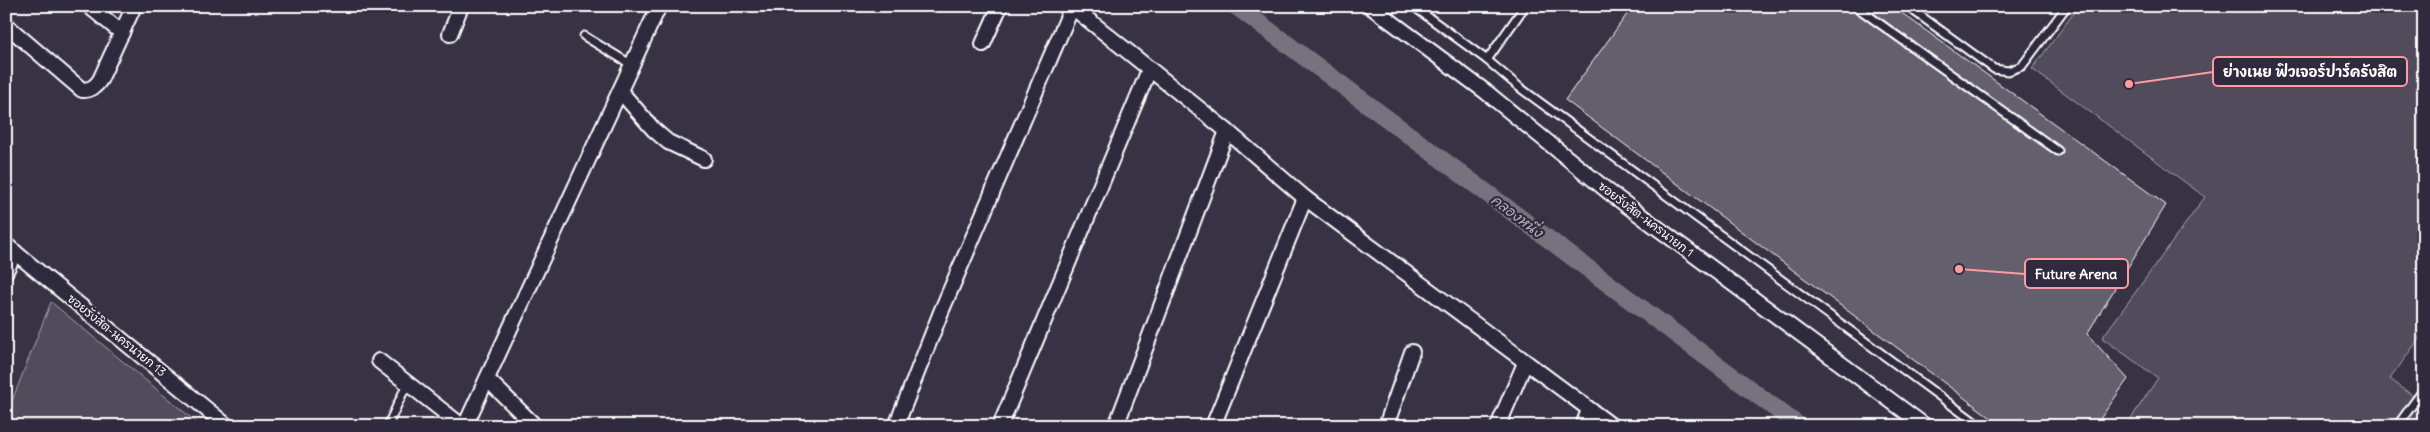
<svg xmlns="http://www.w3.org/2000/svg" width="2430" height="432" font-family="Delius,'Playpen Sans Thai',sans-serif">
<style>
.green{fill:#514c5c;stroke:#a8a6ae}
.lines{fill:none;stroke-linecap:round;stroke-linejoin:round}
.canal{stroke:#76737f;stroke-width:18}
.building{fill:#635f6d;stroke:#fff}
.lane-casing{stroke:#fff;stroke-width:11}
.street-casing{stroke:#fff;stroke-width:18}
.lane{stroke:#2f2a3d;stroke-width:7}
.street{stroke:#2f2a3d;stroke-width:14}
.labels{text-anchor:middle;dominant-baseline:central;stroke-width:4.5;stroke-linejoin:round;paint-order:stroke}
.street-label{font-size:12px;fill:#fff;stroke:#2f2a3d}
.water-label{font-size:14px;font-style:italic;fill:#b4b2b9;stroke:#2f2a3d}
.leader{fill:none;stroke:#ff9aa2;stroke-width:2}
.callout-dot{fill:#ff9aa2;stroke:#2f2a3d;stroke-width:2}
.callout{fill:#2f2a3d;stroke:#ff9aa2;stroke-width:2}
.callout-label{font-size:14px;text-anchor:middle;font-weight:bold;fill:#fff}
</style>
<rect width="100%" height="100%" fill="#373345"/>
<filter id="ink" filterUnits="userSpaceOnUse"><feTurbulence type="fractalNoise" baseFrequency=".02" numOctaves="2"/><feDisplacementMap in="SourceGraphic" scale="10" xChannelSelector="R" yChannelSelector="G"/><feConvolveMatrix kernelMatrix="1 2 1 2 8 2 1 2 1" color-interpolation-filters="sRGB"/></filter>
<g filter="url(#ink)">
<g class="green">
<path d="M2079 6H2424V332L2390 379 2424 404V426H2126L2158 378 2102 338 2205 197 2032 69Z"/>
<path d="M51 302 201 426H6V416Z"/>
</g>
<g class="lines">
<path class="canal" d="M1236 6 1799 426"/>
</g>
<path class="building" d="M1633 6H1850L1852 10 2055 155 2062 154 2061 147 1864 6H1892L2166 205 2087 334 2128 379 2095 426H2002L1565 100Z"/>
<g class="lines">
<g class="lane-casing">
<g id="lane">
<path d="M1413 6 1487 60 1525 6"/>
<path d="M1855 6 2058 151"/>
<path d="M1907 6 1994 69 2008 71 2022 66 2067 6"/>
<path d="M584 36 632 65"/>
<path d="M1487 60 1519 87 1980 426"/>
<path d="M388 425 407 384"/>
<path d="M2397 426 2424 389"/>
</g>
</g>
<g class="street-casing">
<g id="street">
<path d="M89 6 122 33"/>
<path d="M1071 6 1227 131 1305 198 1612 426"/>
<path d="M1370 6 1486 92 1609 192 1925 426"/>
<path d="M6 25 82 90C91 90 95 87 100 80L134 6"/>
<path d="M450 34 461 6"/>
<path d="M983 44 1000 6"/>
<path d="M620 91 654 130 668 142 704 159"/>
<path d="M6 245 227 426"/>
<path d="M6 271 15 252"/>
<path d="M379 361 462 426"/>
<path d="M488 380 533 424"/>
<path d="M465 426 659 6"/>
<path d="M896 426 941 312 1072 7"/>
<path d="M1000 426 1149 70"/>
<path d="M1116 426 1227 131"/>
<path d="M1213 426 1305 198"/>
<path d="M1386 426 1412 352"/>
<path d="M1498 426 1525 363"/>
<path d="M1583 426 1589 410"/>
</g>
</g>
<use href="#lane" class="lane"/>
<use href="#street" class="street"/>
</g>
</g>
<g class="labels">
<g class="street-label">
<text transform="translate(1646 219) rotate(37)">ซอยรังสิต-นครนายก 1</text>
<text transform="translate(117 335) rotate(39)">ซอยรังสิต-นครนายก 13</text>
</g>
<g class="water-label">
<text transform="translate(1517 216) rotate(37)">คลองหนึ่ง</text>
</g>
</g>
<path class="leader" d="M2129 84L2213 72M1959 269L2025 274"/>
<g class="callout-dot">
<circle cx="2129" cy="84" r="5"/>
<circle cx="1959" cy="269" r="5"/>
</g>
<g class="callout">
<rect x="2213" y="57" width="194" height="29" rx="5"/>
<rect x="2025" y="259" width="103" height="29" rx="5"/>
</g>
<g class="callout-label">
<text x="2310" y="77">ย่างเนย ฟิวเจอร์ปาร์ครังสิต</text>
<text x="2076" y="279">Future Arena</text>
</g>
<rect width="2430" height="432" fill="none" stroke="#2f2a3d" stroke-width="25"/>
<rect x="12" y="12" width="2405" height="407" fill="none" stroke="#fff" stroke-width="2" filter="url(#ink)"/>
</svg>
